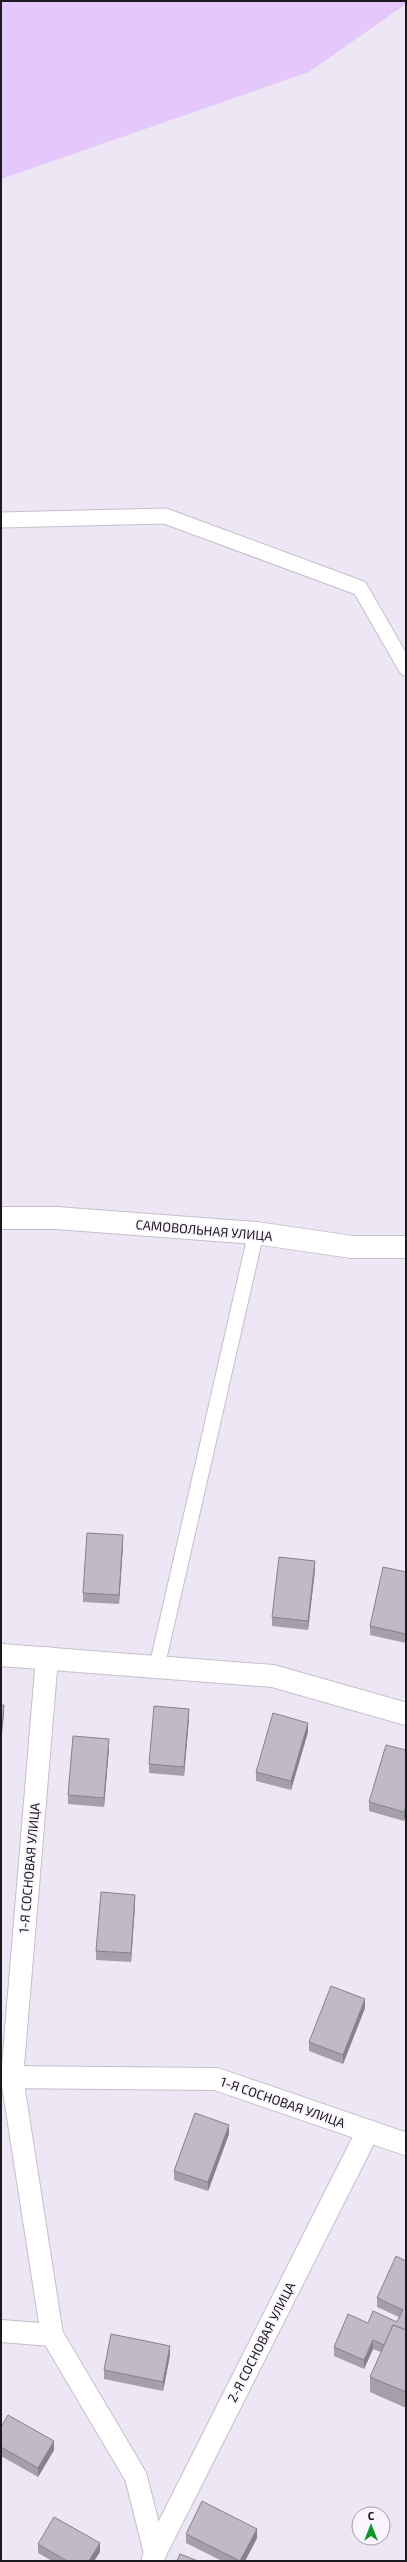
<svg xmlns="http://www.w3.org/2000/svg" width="407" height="2562" font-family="'Exo 2',sans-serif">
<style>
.green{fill:#e4c8fb}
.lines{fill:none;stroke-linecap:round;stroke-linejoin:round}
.service-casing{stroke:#c6becc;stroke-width:17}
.minor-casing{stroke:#c6becc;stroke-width:24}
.service{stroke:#fff;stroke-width:15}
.minor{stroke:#fff;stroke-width:22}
.wall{fill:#a59fab}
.shaded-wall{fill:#86828b}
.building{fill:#c0b9c7;stroke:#86828b}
.labels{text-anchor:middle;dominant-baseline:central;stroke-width:3.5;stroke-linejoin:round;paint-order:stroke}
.street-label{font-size:13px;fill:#1c191e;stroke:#f9f4fd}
</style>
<rect width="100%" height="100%" fill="#ede6f4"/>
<path class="green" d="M1 1H406V4L309 72 1 179Z"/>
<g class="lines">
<g class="service-casing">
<g id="service">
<path d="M1 520 165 516 360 588 406 668"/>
<path d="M157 1666 256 1233"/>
</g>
</g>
<g class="minor-casing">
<g id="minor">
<path d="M1 1218H56L256 1233 352 1247H406"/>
<path d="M1 1655 273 1676 406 1714"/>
<path d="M47 1658 12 2078 52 2335"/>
<path d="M1 2077 216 2079 406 2144"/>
<path d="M1 2331 52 2335 136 2477 155 2553 153 2559"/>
<path d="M155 2553 368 2131"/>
</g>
</g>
<use href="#service" class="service"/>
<use href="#minor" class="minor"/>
</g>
<g class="wall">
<path d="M123 1544 119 1604 83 1602V1593Z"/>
<path d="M315 1570 308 1630 272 1626V1617Z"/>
<path d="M406 1572V1643L370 1635V1626Z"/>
<path d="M189 1718 184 1776 149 1773V1764Z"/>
<path d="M308 1732 291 1790 256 1781V1772Z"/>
<path d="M109 1748 104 1807 68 1804V1795Z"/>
<path d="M406 1750 404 1821 369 1811V1802Z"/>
<path d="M135 1904 131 1962 96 1960V1951Z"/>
<path d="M365 2008 343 2064 309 2051V2042Z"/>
<path d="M229 2134 208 2191 174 2180V2171Z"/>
<path d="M406 2261V2408L370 2392V2377L381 2352 373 2349 364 2369 334 2356V2347L368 2323 397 2322 399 2317 377 2307V2298Z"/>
<path d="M170 2355 163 2391 104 2379V2370Z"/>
<path d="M1 2427 54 2450 38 2477 1 2456Z"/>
<path d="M186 2534 257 2538 245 2561H222L186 2543Z"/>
<path d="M38 2544 100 2552 94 2561H52L38 2553Z"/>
</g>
<g class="shaded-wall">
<path d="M123 1535V1544L119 1604V1595Z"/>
<path d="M315 1561V1570L308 1630V1621Z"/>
<path d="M4 1705V1714L1 1744V1735Z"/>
<path d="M189 1709V1718L184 1776V1767Z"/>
<path d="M308 1723V1732L291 1790V1781Z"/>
<path d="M109 1739V1748L104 1807V1798Z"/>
<path d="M406 1806V1815L404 1821V1812Z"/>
<path d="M135 1895V1904L131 1962V1953Z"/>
<path d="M365 1999V2008L343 2064V2055Z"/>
<path d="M229 2125V2134L208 2191V2182Z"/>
<path d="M373 2340V2349L364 2369V2360Z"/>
<path d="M170 2346V2355L163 2391V2382Z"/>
<path d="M54 2441V2450L38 2477V2468Z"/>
<path d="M257 2529V2538L245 2561H240Z"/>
<path d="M100 2543V2552L94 2561H89Z"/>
</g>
<g class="building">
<path d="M87 1533 123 1535 119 1595 83 1593Z"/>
<path d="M279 1557 315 1561 308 1621 272 1617Z"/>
<path d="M383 1567 406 1572V1634L370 1626Z"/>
<path d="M1 1705H4L1 1735Z"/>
<path d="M154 1706 189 1709 184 1767 149 1764Z"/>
<path d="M273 1713 308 1723 291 1781 256 1772Z"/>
<path d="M73 1736 109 1739 104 1798 68 1795Z"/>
<path d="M386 1745 406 1750V1806L404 1812 369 1802Z"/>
<path d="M101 1892 135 1895 131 1953 96 1951Z"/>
<path d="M331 1986 365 1999 343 2055 309 2042Z"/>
<path d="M195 2113 229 2125 208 2182 174 2171Z"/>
<path d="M396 2256 406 2261V2330L393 2325 384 2345 373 2340 364 2360 334 2347 348 2314 368 2323 373 2311 397 2322 403 2310 377 2298Z"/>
<path d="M393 2325 406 2330V2392L370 2377Z"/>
<path d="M111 2334 170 2346 163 2382 104 2370Z"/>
<path d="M8 2415 54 2441 38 2468 1 2447V2427Z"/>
<path d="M202 2501 257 2529 240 2561 186 2534Z"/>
<path d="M54 2517 100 2543 89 2561H67L38 2544Z"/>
<path d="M180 2554 198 2561H177Z"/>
</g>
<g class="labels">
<g class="street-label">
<text transform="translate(204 1230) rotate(5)">САМОВОЛЬНАЯ УЛИЦА</text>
<text transform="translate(29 1868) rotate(-85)">1-Я СОСНОВАЯ УЛИЦА</text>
<text transform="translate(283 2102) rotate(19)">1-Я СОСНОВАЯ УЛИЦА</text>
<text transform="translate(261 2342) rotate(-63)">2-Я СОСНОВАЯ УЛИЦА</text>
</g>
</g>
<rect width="407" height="2562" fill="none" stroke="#1c191e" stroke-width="4"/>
<g transform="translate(371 2526)"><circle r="19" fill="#f9f4fd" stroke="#a19ca4"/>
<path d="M0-3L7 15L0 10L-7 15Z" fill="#0c972c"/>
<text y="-6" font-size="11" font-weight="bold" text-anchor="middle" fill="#1c191e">С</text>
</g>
</svg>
